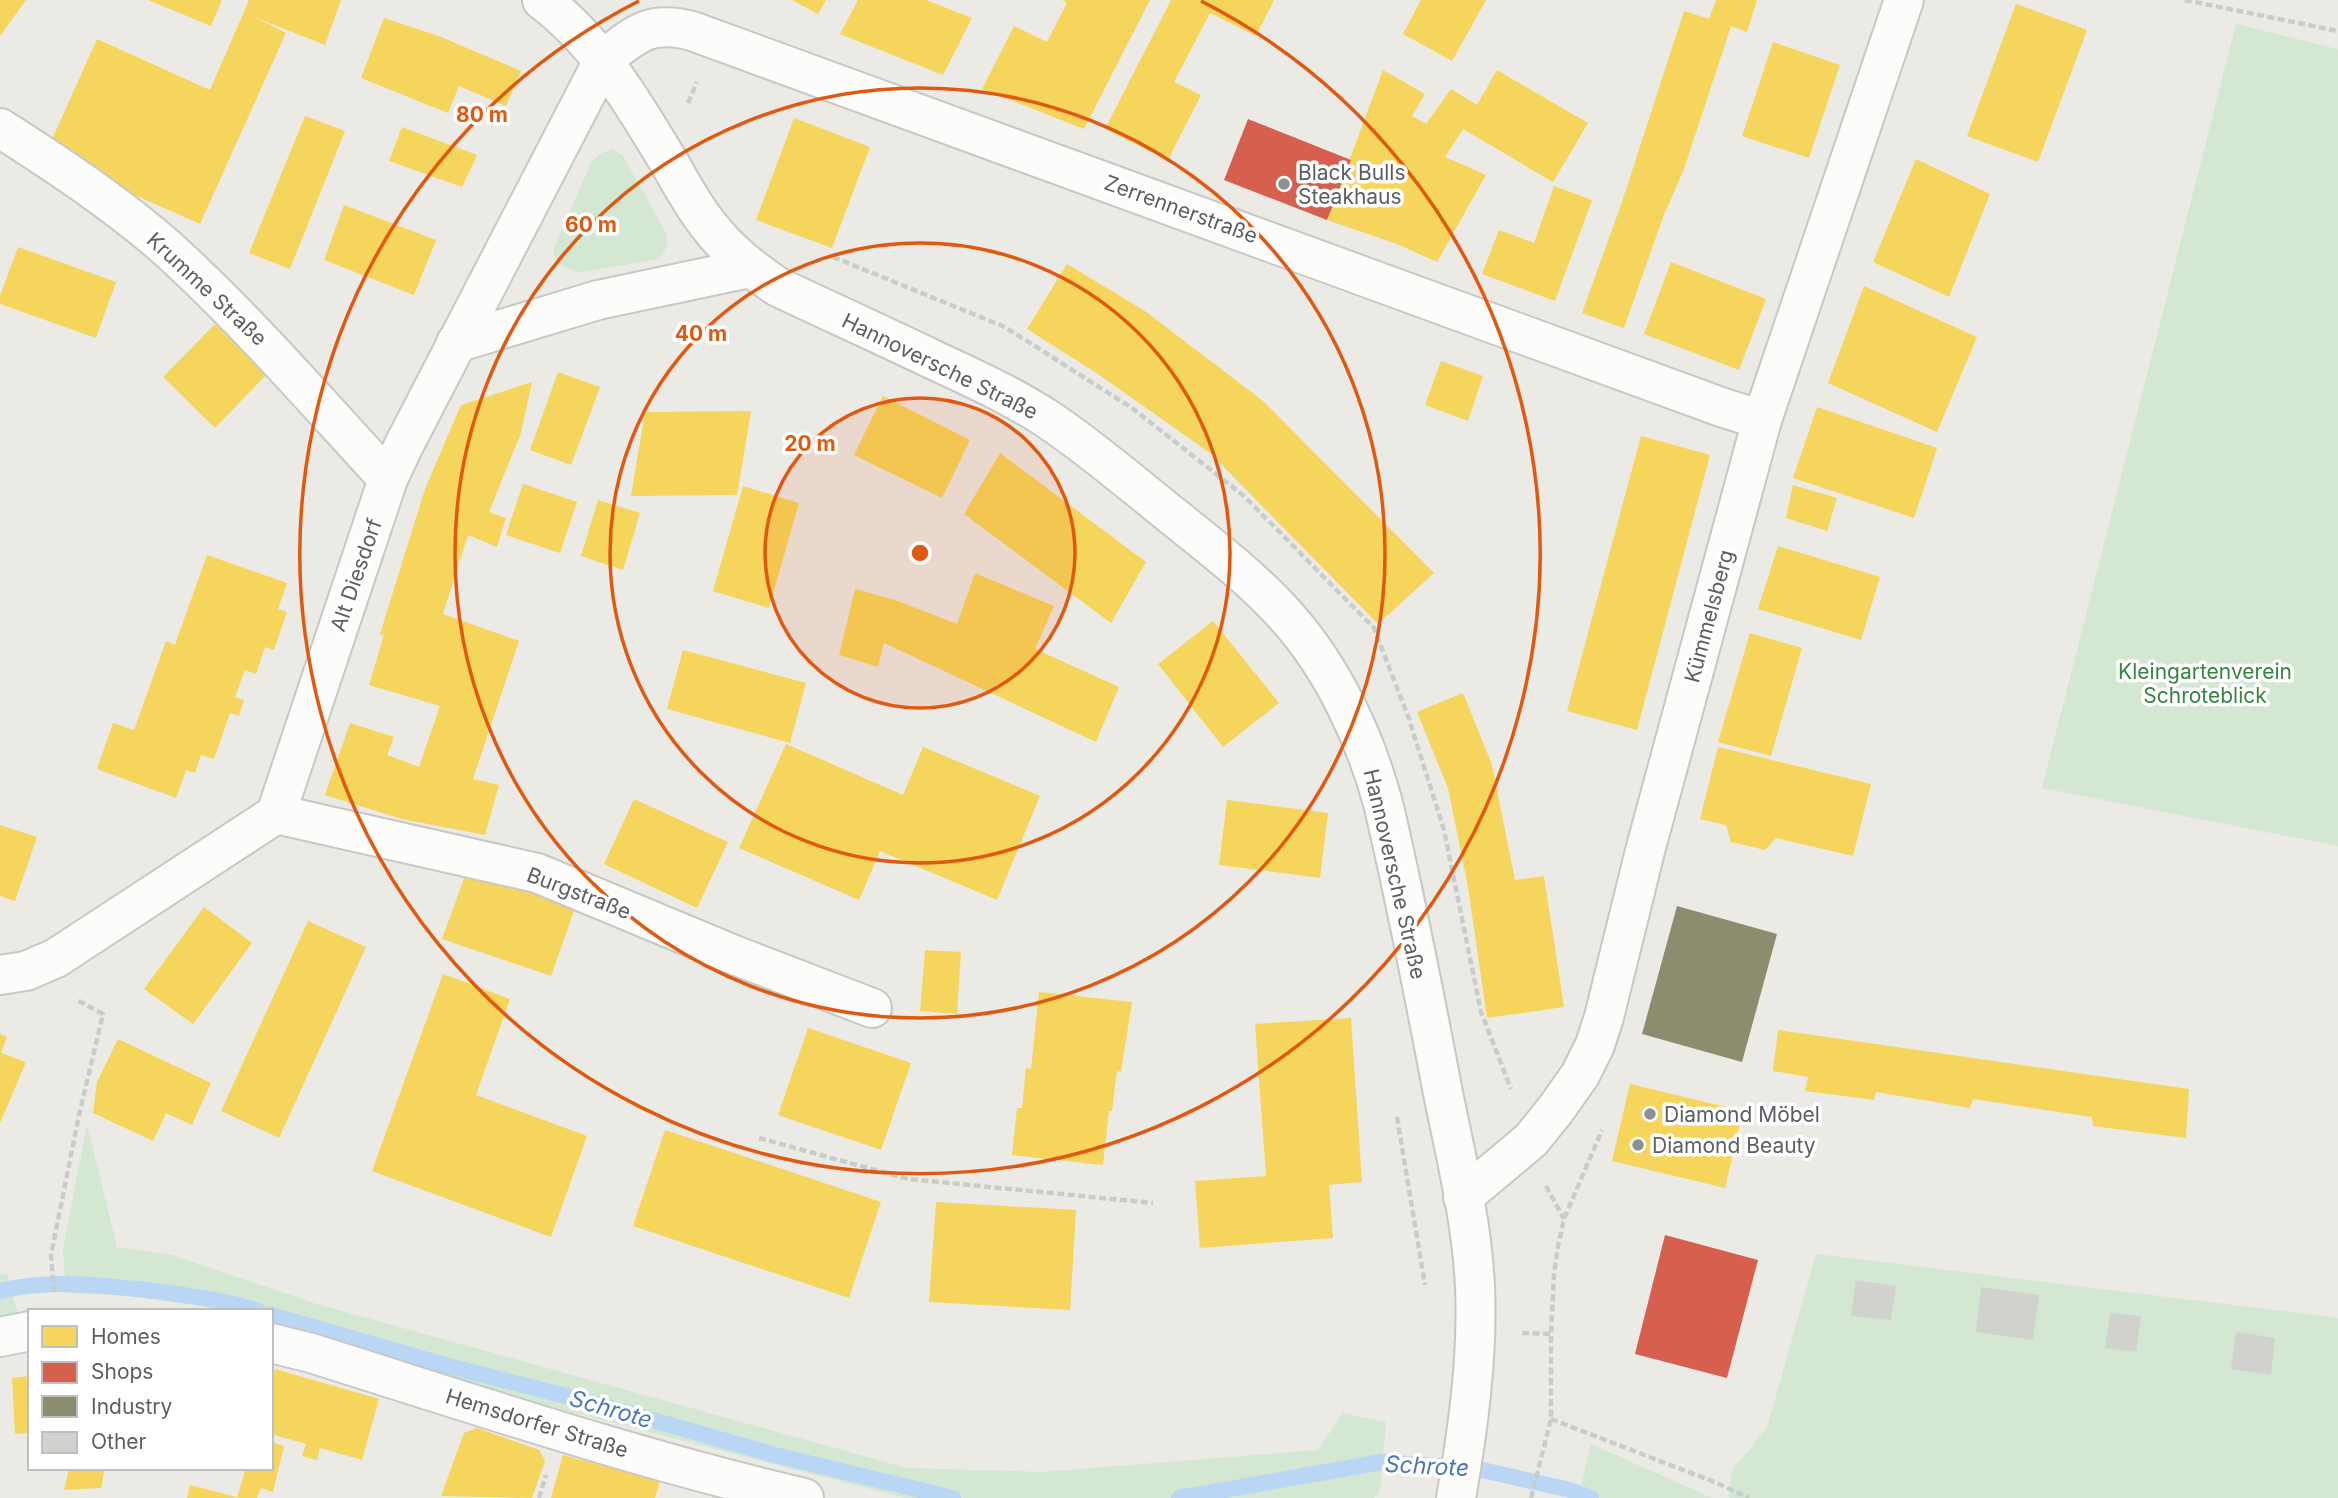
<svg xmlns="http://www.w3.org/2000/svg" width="2338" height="1498" font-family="Inter,sans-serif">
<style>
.green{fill:#d3e7d2}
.homes{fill:#f6d55c}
.shops{fill:#d6604d}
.industry{fill:#8c8c6e}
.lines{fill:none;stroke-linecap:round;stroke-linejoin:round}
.stream{stroke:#b9d6f5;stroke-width:16}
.building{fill:#d1d1ce}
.minor-casing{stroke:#c8c8c7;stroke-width:42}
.secondary-casing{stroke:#c7c7c5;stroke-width:42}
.path{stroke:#c8ccca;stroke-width:4.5;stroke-dasharray:7 3.5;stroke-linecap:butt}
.minor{stroke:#fcfcfb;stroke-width:38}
.secondary{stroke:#fcfcfb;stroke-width:38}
.ring{fill:none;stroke:#e15910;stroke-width:3.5}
.poi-dot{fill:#8d8f90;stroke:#fff;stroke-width:2.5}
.labels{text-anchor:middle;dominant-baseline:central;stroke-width:7;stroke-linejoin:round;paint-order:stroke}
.poi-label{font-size:21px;fill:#5b5e63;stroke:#fff;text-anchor:start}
.street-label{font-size:21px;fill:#5b5e63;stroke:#fff}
.park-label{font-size:21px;fill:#388543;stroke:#fff}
.water-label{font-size:23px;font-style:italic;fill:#4877be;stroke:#fff}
.centre{fill:#e15910;stroke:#fff;stroke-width:3.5}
.ring-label{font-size:21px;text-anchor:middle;font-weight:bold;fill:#e15910;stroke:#fff;stroke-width:7;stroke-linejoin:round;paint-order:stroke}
</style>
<rect width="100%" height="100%" fill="#ebeae5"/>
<g class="green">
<path d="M2236 24 2338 49V846L2042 788Z"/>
<path d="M612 149 623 156 666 233C669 245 666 253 655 260L582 272C568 271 556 265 553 250L591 163 600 154Z"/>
<path d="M87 1125 117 1247 172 1255 320 1305 907 1468 1042 1472 1318 1450 1343 1413 1386 1422 1380 1491 1374 1498H905L517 1398 271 1323V1311H230L135 1296 66 1293 63 1248Z"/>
<path d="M1816 1254 2338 1318V1498H1729L1732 1470 1767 1428Z"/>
<path d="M7 1273 18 1315 0 1319V1275Z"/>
<path d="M1591 1444 1712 1498H1578Z"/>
</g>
<g class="homes">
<path d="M0 0H26L0 36Z"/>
<path d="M148 0H222L211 26Z"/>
<path d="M249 0H341L325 45 254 17 286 33 200 224 45 155 97 39 210 90Z"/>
<path d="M792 0H826L818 14Z"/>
<path d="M858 0H926L972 18 943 75 840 34Z"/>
<path d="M1062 0H1150L1084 129 982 89 1014 26 1047 42 1067 3Z"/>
<path d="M1171 0H1274L1256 36 1210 13 1174 82 1201 95 1168 160 1105 129Z"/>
<path d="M1421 0H1486L1452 61 1403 34Z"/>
<path d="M1716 0H1757L1747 32 1731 26 1684 169 1663 217 1624 328 1582 313 1622 202 1684 11 1709 19Z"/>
<path d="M2016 4 2087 30 2038 162 1967 136Z"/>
<path d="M384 18 441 37 521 71 506 106 459 86 448 113 361 78Z"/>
<path d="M1773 42 1840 65 1809 158 1742 136Z"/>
<path d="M1383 70 1425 94 1412 116 1426 124 1451 89 1477 105 1497 70 1588 123 1553 182 1463 129 1445 157 1486 175 1437 262 1397 244 1327 220Z"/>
<path d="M305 116 345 131 290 269 249 253Z"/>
<path d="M794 118 870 147 832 248 756 220Z"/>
<path d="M402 127 477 155 462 187 389 161Z"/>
<path d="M1916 159 1990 194 1949 297 1873 262Z"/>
<path d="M1554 186 1592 200 1555 301 1482 274 1499 230 1534 243Z"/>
<path d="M344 205 436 240 414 295 324 260Z"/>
<path d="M18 247 116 282 96 338 0 304V296Z"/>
<path d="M1671 262 1766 299 1739 370 1644 334Z"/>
<path d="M1067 264 1145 311 1263 401 1434 573 1378 624 1210 453 1098 374 1027 329Z"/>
<path d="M1864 286 1977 337 1937 432 1828 383Z"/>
<path d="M215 324 266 375 215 428 163 377Z"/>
<path d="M1441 361 1483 376 1468 421 1425 405Z"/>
<path d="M558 372 600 387 571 465 530 450Z"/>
<path d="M532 382 521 433 489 512 506 518 497 547 468 535 443 614 519 641 473 779 499 785 485 835 402 819 325 795 350 723 394 737 387 755 419 767 440 706 369 685 384 635 380 634 425 489 461 405Z"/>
<path d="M883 396 970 440 942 498 854 455Z"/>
<path d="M1817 407 1937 448 1914 518 1793 478Z"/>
<path d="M751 411 737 495 631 496 645 412Z"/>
<path d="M1641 436 1710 455 1637 730 1567 711Z"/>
<path d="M1000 453 1146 562 1111 623 964 514Z"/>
<path d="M523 484 577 502 560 553 506 535Z"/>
<path d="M1793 485 1837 498 1827 531 1786 518Z"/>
<path d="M743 486 799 503 769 608 713 591Z"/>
<path d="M598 500 640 513 623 570 581 556Z"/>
<path d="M1778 546 1880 577 1861 640 1758 609Z"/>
<path d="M207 555 287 583 278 609 287 612 274 650 265 647 256 674 245 670 235 697 244 700 239 716 230 713 214 759 201 755 195 773 186 770 176 798 97 769 113 723 134 730 166 641 175 645Z"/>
<path d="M975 573 1054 606 1035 649 1119 687 1096 742 884 643 878 667 839 655 855 589 895 600 957 624Z"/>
<path d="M1213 621 1279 703 1223 747 1158 664Z"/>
<path d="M1750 633 1802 648 1771 756 1718 742Z"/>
<path d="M683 650 806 683 790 743 667 709Z"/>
<path d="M1463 693 1492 765 1515 880 1544 876 1564 1007 1487 1018 1468 887 1448 788 1417 712Z"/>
<path d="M786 744 903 795 923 747 1040 796 997 900 880 851 859 900 739 848Z"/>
<path d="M1718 747 1871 784 1853 856 1776 838 1765 850 1731 842 1726 825 1700 819Z"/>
<path d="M634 799 728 842 697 908 604 864Z"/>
<path d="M1227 800 1328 813 1320 878 1219 865Z"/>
<path d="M0 825 37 837 15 901 0 896Z"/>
<path d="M467 870 575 908 551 976 442 939Z"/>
<path d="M204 907 252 943 193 1024 144 989Z"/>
<path d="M308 921 366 947 279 1138 221 1111Z"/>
<path d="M925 950 961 952 957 1014 920 1011Z"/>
<path d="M443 974 510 999 476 1095 587 1136 551 1237 372 1171Z"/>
<path d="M1039 992 1132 1002 1121 1072 1117 1071 1112 1111H1109L1103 1165 1012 1155 1017 1108H1022L1026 1068 1031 1069Z"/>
<path d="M1351 1018 1362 1182 1329 1185 1333 1238 1200 1248 1195 1181 1266 1176 1255 1024Z"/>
<path d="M808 1028 911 1063 881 1150 778 1115Z"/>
<path d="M1778 1030 2189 1089 2186 1138 2093 1126 2092 1117 1973 1099 1970 1108 1876 1092 1874 1100 1805 1091 1808 1077 1773 1071Z"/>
<path d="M0 1034 7 1037 1 1053 26 1062 0 1123Z"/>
<path d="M118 1039 211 1083 192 1125 166 1113 153 1141 93 1113 97 1082Z"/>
<path d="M1630 1084 1743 1111 1725 1188 1612 1161Z"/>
<path d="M665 1130 881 1202 849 1298 633 1226Z"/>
<path d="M936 1202 1076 1210 1070 1310 929 1302Z"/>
<path d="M275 1369 379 1399 362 1460 320 1448 317 1460 302 1456 306 1444 271 1434V1382Z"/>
<path d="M30 1376V1433L15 1434 12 1378Z"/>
<path d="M477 1428 539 1450 545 1461 532 1498 441 1496 464 1433Z"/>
<path d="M271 1442 284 1446 273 1492 261 1488 257 1498H187L190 1485 237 1497 246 1468H271Z"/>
<path d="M563 1455 660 1481 655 1498H551Z"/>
<path d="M69 1468H105L101 1488 64 1490Z"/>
</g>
<g class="shops">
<path d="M1248 119 1351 160 1327 220 1224 180Z"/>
<path d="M1665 1235 1758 1260 1727 1378 1635 1354Z"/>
</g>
<path class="industry" d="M1677 906 1777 934 1742 1062 1642 1034Z"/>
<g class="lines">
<g class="stream">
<path d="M0 1291C49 1279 96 1285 146 1290 184 1295 222 1299 258 1311"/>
<path d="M271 1315 448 1366 586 1401 775 1455 953 1498"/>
<path d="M1179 1498 1382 1462 1478 1469 1570 1490 1591 1498"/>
</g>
</g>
<g class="building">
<path d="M1856 1280 1896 1286 1891 1320 1851 1316Z"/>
<path d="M1981 1287 2039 1295 2033 1340 1976 1332Z"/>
<path d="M2110 1313 2141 1316 2136 1352 2105 1348Z"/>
<path d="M2236 1332 2275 1338 2271 1375 2231 1369Z"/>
</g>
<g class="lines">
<g class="minor-casing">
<g id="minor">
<path d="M0 128C58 165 117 204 168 249 247 321 316 401 388 479"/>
<path d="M456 343 598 300 750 268"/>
<path d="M276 814 537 873 734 955 872 1008"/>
<path d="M0 975 26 971 56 958 276 814 388 479 404 445 604 59C636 34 649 20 692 31L1721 407 1762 420"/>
<path d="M0 1337 30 1331"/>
<path d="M271 1343 311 1353C474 1404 637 1459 804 1498"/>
</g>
</g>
<g class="secondary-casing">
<g id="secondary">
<path d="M542 0C599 43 633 103 670 164 682 185 694 208 710 227 729 252 753 270 778 287 831 312 884 336 936 361 975 379 1014 397 1049 420 1095 451 1136 487 1179 521 1216 551 1254 580 1286 616 1333 668 1366 739 1384 807 1406 902 1425 998 1443 1093 1456 1157 1472 1222 1475 1287 1478 1357 1468 1429 1456 1498"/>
<path d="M1463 1197 1531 1140 1556 1109 1580 1075 1595 1045 1604 1017 1645 851 1762 420 1904 0"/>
</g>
</g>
<g class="path">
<path d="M2185 0 2338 31"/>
<path d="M688 103 697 82"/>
<path d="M833 257 1005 327 1132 408 1244 496 1374 628 1409 719 1444 830 1481 1012 1511 1089"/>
<path d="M1397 1117 1425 1285"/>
<path d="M759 1138 908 1179 1153 1203"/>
<path d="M1546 1186 1564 1219"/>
<path d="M54 1292 51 1255 79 1115 103 1014 77 1000"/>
<path d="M1522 1333 1551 1334"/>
<path d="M1551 1419 1717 1483 1749 1498"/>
<path d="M539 1498 546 1475"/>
<path d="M1531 1498 1551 1419V1334L1554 1274 1558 1246 1564 1219 1602 1130"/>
</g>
<use href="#minor" class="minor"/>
<use href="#secondary" class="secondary"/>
</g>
<circle cx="920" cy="553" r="155" fill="#e15910" fill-opacity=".12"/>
<g class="ring">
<circle cx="920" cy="553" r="155"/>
<circle cx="920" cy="553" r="310"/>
<circle cx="920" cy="553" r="465"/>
<path d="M1201 1A620 620 0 1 1 639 1"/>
</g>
<g class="poi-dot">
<circle cx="1284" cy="184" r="7"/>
<circle cx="1650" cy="1114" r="7"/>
<circle cx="1638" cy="1145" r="7"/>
</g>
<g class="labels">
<g class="poi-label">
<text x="1298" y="172">Black Bulls<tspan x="1298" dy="24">Steakhaus</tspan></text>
<text x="1664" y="1114">Diamond Möbel</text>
<text x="1652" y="1145">Diamond Beauty</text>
</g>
<g class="street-label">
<text transform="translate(1181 209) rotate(20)">Zerrennerstraße</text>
<text transform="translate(207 289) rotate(43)">Krumme Straße</text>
<text transform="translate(940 366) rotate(26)">Hannoversche Straße</text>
<text transform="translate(356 575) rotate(-71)">Alt Diesdorf</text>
<text transform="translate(1709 616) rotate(-75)">Kümmelsberg</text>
<text transform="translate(1395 874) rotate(77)">Hannoversche Straße</text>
<text transform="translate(579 893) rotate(21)">Burgstraße</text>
<text transform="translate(537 1423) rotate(17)">Hemsdorfer Straße</text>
</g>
<g class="park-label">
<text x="2205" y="671">Kleingartenverein<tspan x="2205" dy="24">Schroteblick</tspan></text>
</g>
<g class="water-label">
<text transform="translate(611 1409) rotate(16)">Schrote</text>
<text transform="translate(1427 1466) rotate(3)">Schrote</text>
</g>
</g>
<circle cx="920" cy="553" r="10" class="centre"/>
<g class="ring-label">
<text x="482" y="122">80 m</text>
<text x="591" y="232">60 m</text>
<text x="701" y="341">40 m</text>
<text x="810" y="451">20 m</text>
</g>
<rect x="28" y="1309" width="245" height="161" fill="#ffffff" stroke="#bdbfc1" stroke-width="2"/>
<rect x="42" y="1326" width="35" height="21" fill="#f6d55c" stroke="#bdbfc1" stroke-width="2"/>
<text x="91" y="1344" font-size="21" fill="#5b5e63">Homes</text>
<rect x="42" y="1362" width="35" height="21" fill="#d6604d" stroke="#bdbfc1" stroke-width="2"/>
<text x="91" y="1379" font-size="21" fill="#5b5e63">Shops</text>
<rect x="42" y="1396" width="35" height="21" fill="#8c8c6e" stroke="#bdbfc1" stroke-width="2"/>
<text x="91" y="1414" font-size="21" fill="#5b5e63">Industry</text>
<rect x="42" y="1432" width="35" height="21" fill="#d1d1ce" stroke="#bdbfc1" stroke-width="2"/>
<text x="91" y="1449" font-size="21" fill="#5b5e63">Other</text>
</svg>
